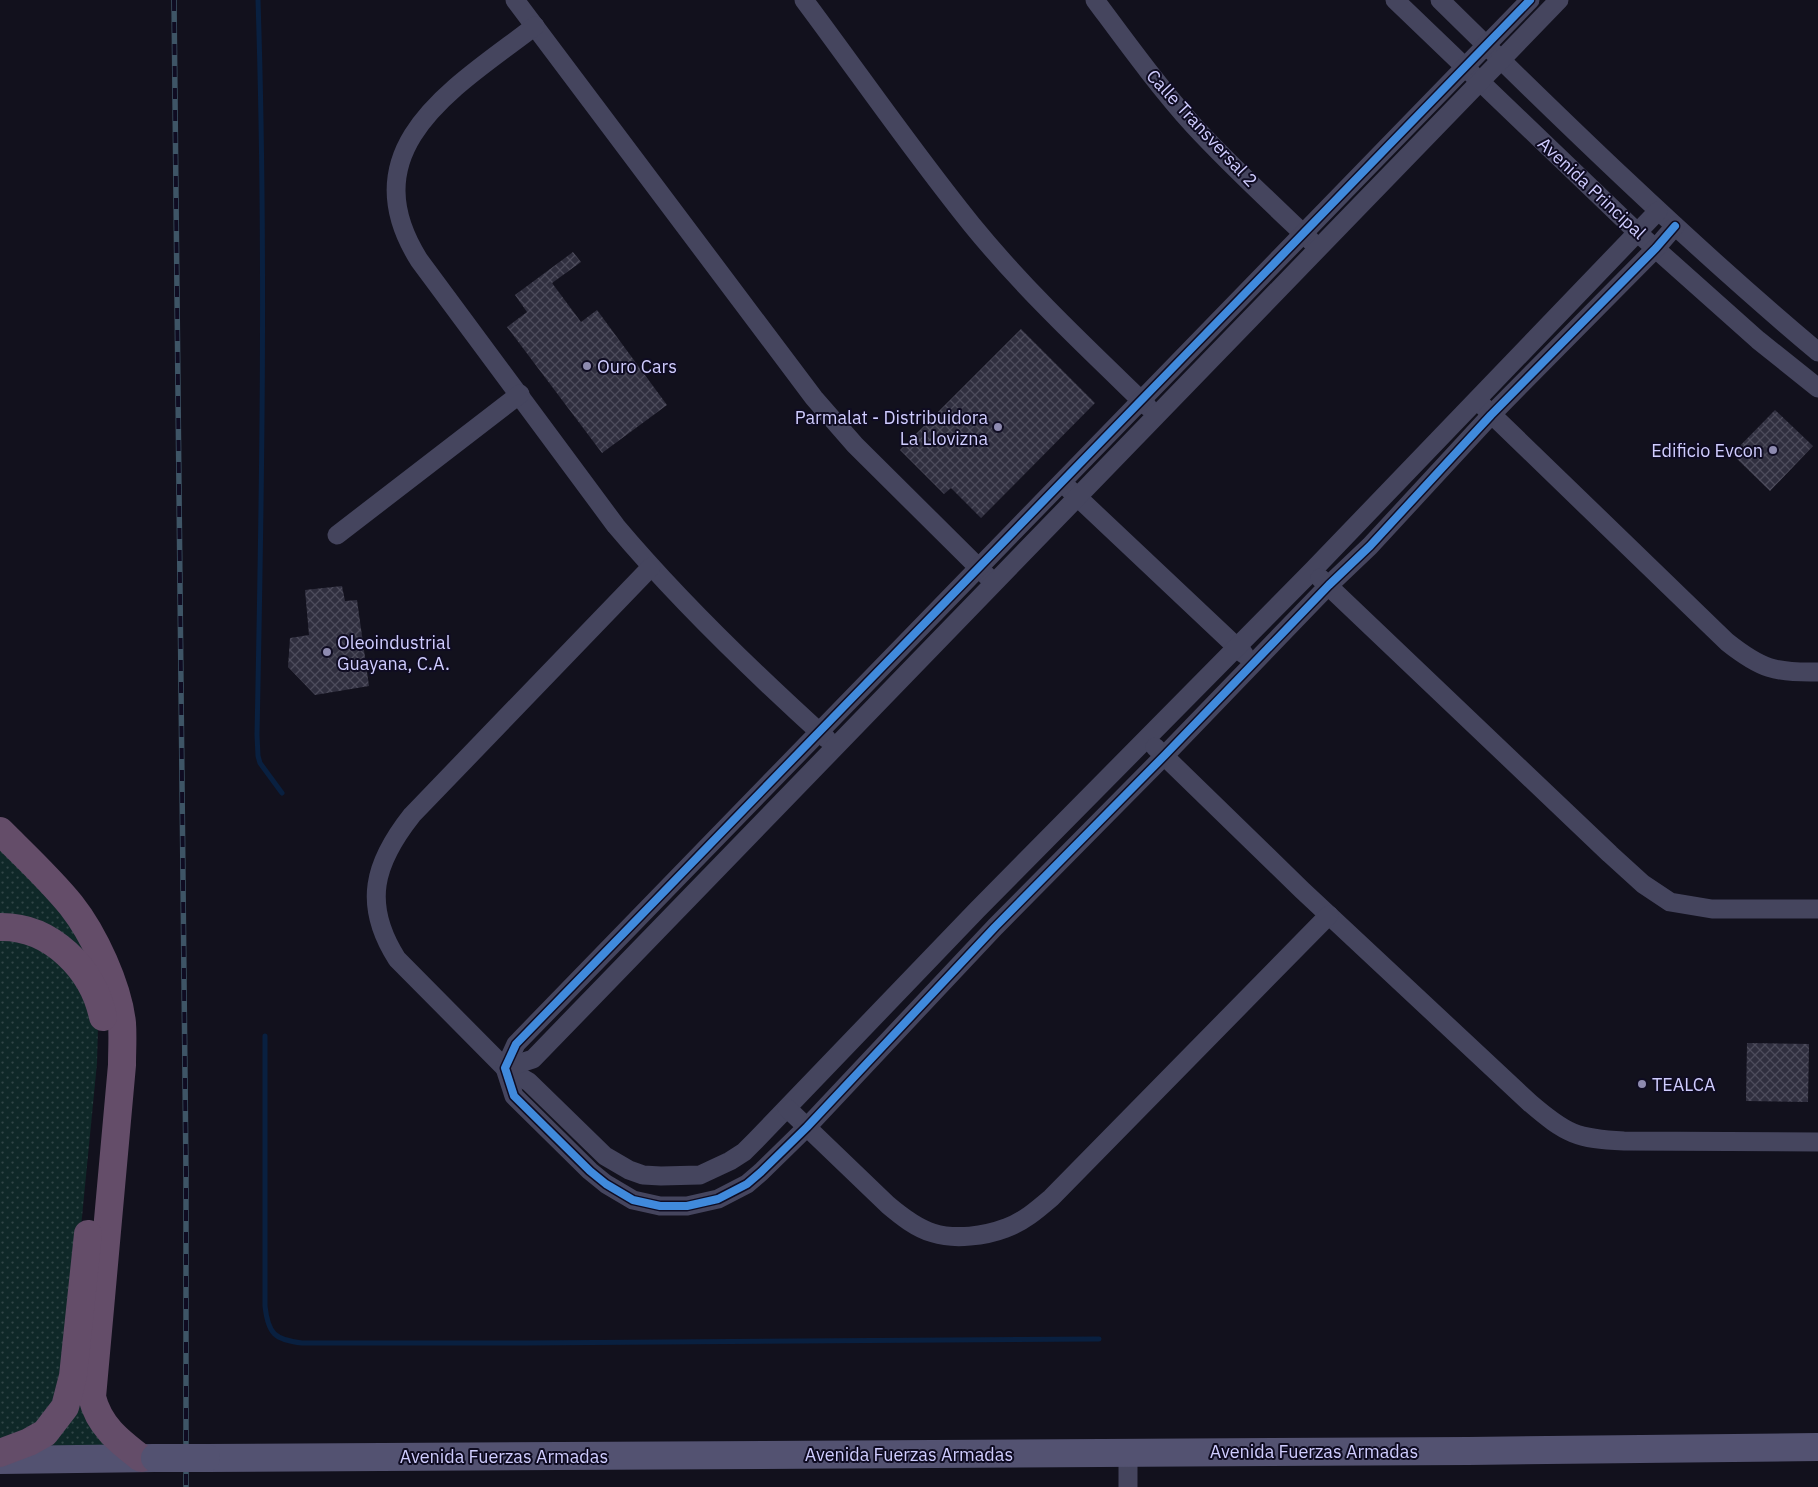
<svg xmlns="http://www.w3.org/2000/svg" width="1818" height="1487" font-family="'IBM Plex Sans',sans-serif">
<style>
.grass{fill:url(#grass-dots)}
.lines{fill:none;stroke-linecap:round;stroke-linejoin:round}
.stream{stroke:#092040;stroke-width:5}
.building{fill:url(#building-cross-hatch)}
.street{stroke:#45455e;stroke-width:19}
.secondary{stroke:#535271;stroke-width:28}
.highway{stroke:#644d69;stroke-width:28}
.rail-casing{stroke:#3e5566;stroke-width:5.5}
.rail{stroke:#0f0c22;stroke-width:4;stroke-dasharray:11;stroke-linecap:butt}
.secondary-bridge{stroke:#535271;stroke-width:28}
.cycleway-casing{stroke:#0f0c22;stroke-width:11}
.cycleway{stroke:#408adc;stroke-width:8}
.poi-dot{fill:#8e8bb0;stroke:#0f0c22;stroke-width:2}
.labels{text-anchor:middle;dominant-baseline:central;stroke-width:4;stroke-linejoin:round;paint-order:stroke}
.street-label{font-size:18px;fill:#d0cdff;stroke:#0f0c22}
.poi-label{font-size:18px;fill:#d0cdff;stroke:#0f0c22;text-anchor:start}
</style>
<defs>
<pattern id="grass-dots" width="8" height="8" patternUnits="userSpaceOnUse" patternTransform="scale(1.25)"><rect width="8" height="8" fill="#0f2828"/><path d="M2 2h.1M6 6h.1" fill="none" stroke="#314648" stroke-width="1.8" stroke-linecap="round"/></pattern>
<pattern id="building-cross-hatch" width="8" height="8" patternUnits="userSpaceOnUse" patternTransform="scale(1.25)"><rect width="8" height="8" fill="#302f3f"/><path d="M0 0l8 8M0 8l8-8" fill="none" stroke="#4d4c5c"/></pattern>
</defs>
<rect width="100%" height="100%" fill="#12111d"/>
<g class="grass">
<path d="M0 843C22 865 45 886 64 910 89 941 107 983 113 1022 115 1036 114 1051 114 1065L84 1382C84 1413 92 1430 116 1450L7 1456C15 1454 26 1453 34 1449 57 1439 70 1418 78 1395 92 1315 97 1232 104 1151 107 1126 109 1101 111 1075 112 1058 114 1040 111 1023 101 966 60 918 0 919Z"/>
<path d="M12 934 70 966 98 1026 97 1063 69 1350 51 1415 0 1445V935Z"/>
</g>
<g class="lines">
<g class="stream">
<path d="M258 0C266 245 262 490 257 735L258 756 260 763 282 793"/>
<path d="M265 1036V1306C268 1334 275 1340 302 1343H527L1099 1339"/>
</g>
</g>
<g class="building">
<path d="M573 252 581 262 552 283 581 322 597 310 667 405 602 453 507 327 527 312 515 295Z"/>
<path d="M1021 329 1095 403 981 518 951 488 944 494 900 450Z"/>
<path d="M1775 410 1813 446 1770 491 1732 454Z"/>
<path d="M342 586 345 601 357 600 369 686 315 695 288 667 290 638 309 635 305 590Z"/>
<path d="M1747 1043 1809 1044 1808 1102 1746 1101Z"/>
</g>
<g class="lines">
<g class="street">
<path d="M515 0 814 398 855 445 987 576"/>
<path d="M804 0C860 75 913 152 972 225 1025 290 1087 348 1148 407"/>
<path d="M1095 0C1127 43 1158 86 1194 126 1231 166 1271 203 1311 241"/>
<path d="M1395 0 1638 233 1758 340 1818 388"/>
<path d="M1440 0C1563 121 1686 241 1818 352"/>
<path d="M1530 0 516 1044 505 1068 514 1096 590 1171 606 1184 633 1200 660 1206H687L718 1199 747 1184 761 1172 807 1127 995 927 1165 755 1329 585 1370 546 1491 415 1656 248 1675 226"/>
<path d="M535 26C457 86 348 147 419 260L616 526C680 602 753 672 827 739"/>
<path d="M1483 406 1727 642C1761 669 1775 673 1818 672"/>
<path d="M1069 489 1244 654"/>
<path d="M337 535 520 394"/>
<path d="M651 567 412 815C374 863 362 904 397 959L505 1068 529 1082 605 1156 629 1170 643 1175 661 1176 700 1175 730 1161 744 1152 756 1140 977 910 1313 570 1658 211"/>
<path d="M1320 578 1610 854 1643 884 1670 902 1712 909H1818"/>
<path d="M1155 747 1302 890 1530 1103C1566 1134 1577 1139 1624 1141L1818 1142"/>
<path d="M505 1068 533 1059 1559 0"/>
<path d="M787 1108 888 1205C901 1216 916 1228 933 1233 955 1240 985 1236 1006 1228 1023 1222 1037 1210 1051 1198L1329 915"/>
<path d="M1128 1487V1453"/>
</g>
<g class="secondary">
<path d="M206 1458 1468 1451 1818 1447"/>
<path d="M0 1460 155 1458"/>
</g>
<g class="highway">
<path d="M0 831C24 855 50 879 71 905 94 934 118 986 122 1023 123 1037 122 1051 122 1065L92 1397C99 1426 119 1441 141 1458"/>
<path d="M0 927C51 926 93 969 103 1017"/>
<path d="M0 1453 29 1442 45 1433 65 1407 73 1376 88 1234"/>
</g>
<g class="rail-casing">
<path id="rail" d="M174 0 186 1174V1487"/>
</g>
<use href="#rail" class="rail"/>
<path class="secondary-bridge" d="M155 1458H206"/>
<g class="cycleway-casing">
<path id="cycleway" d="M1530 0 516 1044 505 1068 514 1096 590 1171 606 1184 633 1200 660 1206H687L718 1199 747 1184 761 1172 807 1127 995 927 1165 755 1329 585 1370 546 1491 415 1656 248 1675 226"/>
</g>
<use href="#cycleway" class="cycleway"/>
</g>
<g class="poi-dot">
<circle cx="587" cy="366" r="5"/>
<circle cx="998" cy="427" r="5"/>
<circle cx="1773" cy="450" r="5"/>
<circle cx="327" cy="652" r="5"/>
<circle cx="1642" cy="1084" r="5"/>
</g>
<g class="labels">
<g class="street-label">
<text transform="translate(1202 128) rotate(47)">Calle Transversal 2</text>
<text transform="translate(1592 188) rotate(43)">Avenida Principal</text>
<text x="1314" y="1451">Avenida Fuerzas Armadas</text>
<text x="909" y="1454">Avenida Fuerzas Armadas</text>
<text x="504" y="1456">Avenida Fuerzas Armadas</text>
</g>
<g class="poi-label">
<text x="597" y="366">Ouro Cars</text>
<text x="988" y="417" text-anchor="end">Parmalat - Distribuidora<tspan x="988" dy="21">La Llovizna</tspan></text>
<text x="1763" y="450" text-anchor="end">Edificio Evcon</text>
<text x="337" y="642">Oleoindustrial<tspan x="337" dy="21">Guayana, C.A.</tspan></text>
<text x="1652" y="1084">TEALCA</text>
</g>
</g>
</svg>
